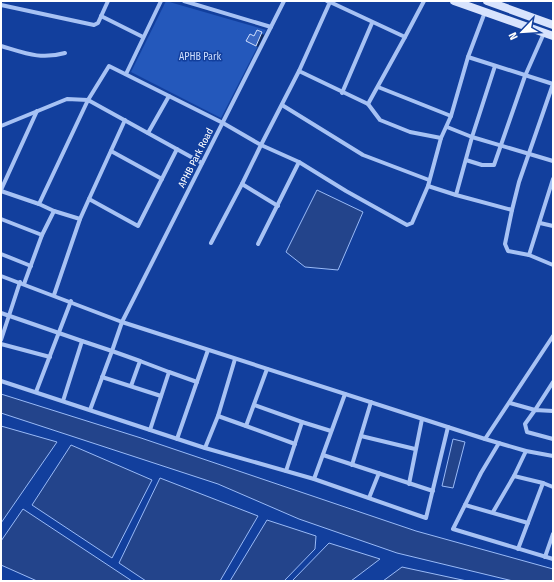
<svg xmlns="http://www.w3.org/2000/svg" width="554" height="582" font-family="'Fira Sans Condensed',sans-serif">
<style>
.green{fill:#2458bb}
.water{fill:#23448b;stroke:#99baf7}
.shadow{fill:#0007}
.building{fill:#3b69c4;stroke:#d0dffe}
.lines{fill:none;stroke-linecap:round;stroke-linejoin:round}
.street{stroke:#a7c2f4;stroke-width:4}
.secondary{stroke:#d7e3fd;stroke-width:8}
.labels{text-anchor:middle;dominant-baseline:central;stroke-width:3;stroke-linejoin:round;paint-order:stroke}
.park-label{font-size:10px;fill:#d0dffe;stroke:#123f9d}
.street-label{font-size:10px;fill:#fff;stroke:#123f9d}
</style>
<rect width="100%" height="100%" fill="#123f9d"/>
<path class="green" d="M166 1 266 30 221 118 131 72Z"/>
<g class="water">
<path d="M317 190 363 212 338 270 305 267 286 252Z"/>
<path d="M1 394 141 438 416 531 553 569V581H513L397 553 299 519 218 484 1 413Z"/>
<path d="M1 426 57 442 1 523Z"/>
<path d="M453 439 465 442 453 488 442 486Z"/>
<path d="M71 445 152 480 112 558 32 505Z"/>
<path d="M160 478 258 516 220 581H146L119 563Z"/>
<path d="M23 509 132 581H37L1 565V541Z"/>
<path d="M267 520 316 536 315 549 284 581H230Z"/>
<path d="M329 543 380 559 351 581H292Z"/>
<path d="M402 567 467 581H383Z"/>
</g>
<path class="shadow" d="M261 33 264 35 258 47 248 41Z"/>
<path class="building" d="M257 30 262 32 256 46 246 41 250 34 254 36Z"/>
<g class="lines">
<g class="street">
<path d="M184 1 271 27"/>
<path d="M327 1 330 2 405 37 368 104 299 71 330 2"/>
<path d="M1 5 94 25 98 23 108 1"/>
<path d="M101 16 143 37"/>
<path d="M405 37 424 1"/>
<path d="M1 46C25 53 40 60 65 53"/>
<path d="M468 57 553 84"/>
<path d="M495 66 472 137 553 161"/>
<path d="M126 74 161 1"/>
<path d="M378 87 451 116"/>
<path d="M342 93 372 23"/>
<path d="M368 104 380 120 410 132 441 138"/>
<path d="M282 105 363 155 429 180"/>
<path d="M1 126 67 99 88 100 109 66 223 123 261 145 242 184"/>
<path d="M447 127 472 137 456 195 512 210 505 244 508 251 529 255 553 265"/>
<path d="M148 133 169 96"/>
<path d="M111 151 162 179"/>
<path d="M466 160 482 165H494L525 76 544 33"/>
<path d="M299 162 346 191 407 225 412 223 428 186 441 138 451 116 468 57 485 12"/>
<path d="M428 186 456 195"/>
<path d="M1 190 37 111"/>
<path d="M1 191 39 204"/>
<path d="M89 199 125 120"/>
<path d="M512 210 519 182 553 84"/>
<path d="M54 211 80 219"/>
<path d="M1 219 42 235"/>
<path d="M540 223 553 226"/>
<path d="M211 243 242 184 278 206"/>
<path d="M258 244 299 162 261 145 299 71"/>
<path d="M1 254 31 266"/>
<path d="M529 255 553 179"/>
<path d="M1 276 122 322 485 439 526 451 553 456"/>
<path d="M24 284 42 235 54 211 39 204 88 100 202 163"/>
<path d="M54 295 80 219 89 199 138 226 177 149"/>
<path d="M1 313 82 341"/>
<path d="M1 340 20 282"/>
<path d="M1 344 50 357"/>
<path d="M140 361 169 372"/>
<path d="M267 369 246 426 295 444"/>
<path d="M102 377 161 396"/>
<path d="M1 381 205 448 314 479 426 518 448 427"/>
<path d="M131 386 140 361 112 351 122 322 284 1"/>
<path d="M36 392 71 301"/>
<path d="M63 401 82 341 112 351 90 410"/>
<path d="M510 403 535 410 553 382"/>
<path d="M254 405 302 422"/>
<path d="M553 411 535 410 525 424 527 432 553 439"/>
<path d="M218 416 246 426"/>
<path d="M150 430 169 372 197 382"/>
<path d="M361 436 415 449"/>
<path d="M177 439 208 350"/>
<path d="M485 439 553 336"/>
<path d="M499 443 481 473 453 529 553 559"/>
<path d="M205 448 218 416 235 359"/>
<path d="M323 455 433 491"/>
<path d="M352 465 371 402"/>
<path d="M286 471 302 422 331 431"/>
<path d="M514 476 543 483 518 549"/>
<path d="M314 479 345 394"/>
<path d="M543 483 553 487"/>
<path d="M409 484 422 419"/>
<path d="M369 498 379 473"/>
<path d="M465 505 528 523"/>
<path d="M493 512 514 476 526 451"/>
<path d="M545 557 553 534"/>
</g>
<g class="secondary">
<path d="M454 1 553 36"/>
<path d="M487 1 553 25"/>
</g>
</g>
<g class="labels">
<g class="park-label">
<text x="200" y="57">APHB Park</text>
</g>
<g class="street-label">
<text transform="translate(196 158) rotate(-63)">APHB Park Road</text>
</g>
</g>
<rect width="554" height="582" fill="none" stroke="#ffffff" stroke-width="4"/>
<g transform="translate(522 32) rotate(245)" stroke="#123f9d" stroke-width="3" paint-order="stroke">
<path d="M0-3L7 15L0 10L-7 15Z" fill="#ffffff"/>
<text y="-6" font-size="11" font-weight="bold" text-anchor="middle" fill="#ffffff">N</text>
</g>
</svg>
